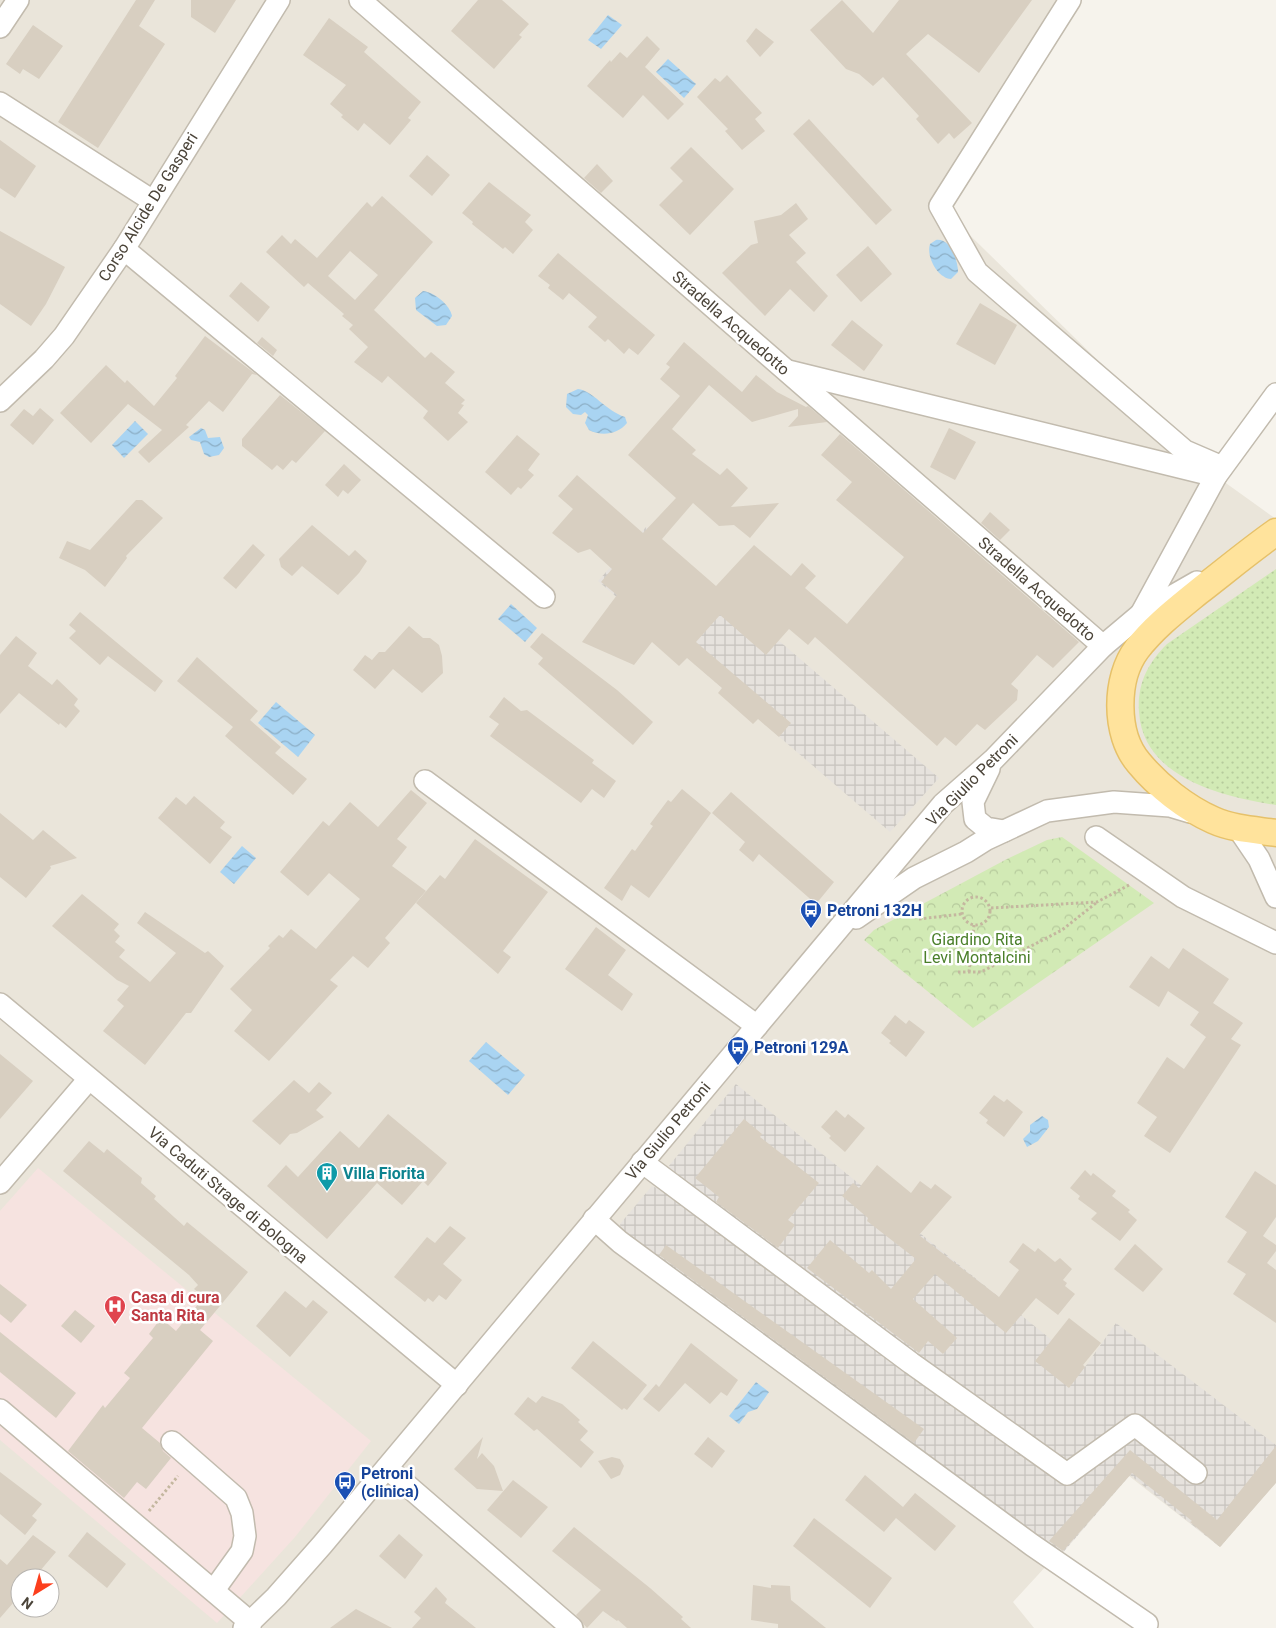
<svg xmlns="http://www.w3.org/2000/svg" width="1276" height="1628" font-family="Roboto,sans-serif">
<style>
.residential{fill:#eae5da;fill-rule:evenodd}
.industrial{fill:url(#industrial-grid)}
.medical{fill:#f6e3e0}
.grass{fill:url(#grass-dots)}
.park{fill:url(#park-crowns)}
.water{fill:url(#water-waves)}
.building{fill:#d8cfc1;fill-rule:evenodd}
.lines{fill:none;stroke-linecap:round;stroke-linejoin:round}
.minor-casing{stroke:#c2bbae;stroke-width:24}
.major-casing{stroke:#e6c16a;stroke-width:29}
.path{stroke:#c4b79f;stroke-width:3;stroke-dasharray:2.5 2.5;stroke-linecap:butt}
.minor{stroke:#fff;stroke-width:21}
.major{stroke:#ffe39c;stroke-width:26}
.labels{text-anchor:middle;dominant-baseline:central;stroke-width:5;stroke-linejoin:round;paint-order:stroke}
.street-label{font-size:16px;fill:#4b4439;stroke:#fff}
.transit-label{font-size:16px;font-weight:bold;fill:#164399;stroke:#fff;text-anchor:start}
.park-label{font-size:16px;fill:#4a7f2a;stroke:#fff}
.culture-label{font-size:16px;font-weight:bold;fill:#0d838f;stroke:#fff;text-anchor:start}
.health-label{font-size:16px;font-weight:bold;fill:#be3a42;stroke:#fff;text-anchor:start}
</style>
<defs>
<pattern id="industrial-grid" width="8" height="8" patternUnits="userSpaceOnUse" patternTransform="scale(1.25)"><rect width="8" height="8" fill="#e6e2dd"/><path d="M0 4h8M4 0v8" fill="none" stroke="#c7c3be"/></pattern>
<pattern id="grass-dots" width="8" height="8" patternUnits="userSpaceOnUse" patternTransform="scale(1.25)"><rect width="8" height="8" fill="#d2eab5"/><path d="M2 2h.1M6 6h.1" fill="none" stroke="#b6ca9c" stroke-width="1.8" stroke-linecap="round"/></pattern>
<pattern id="park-crowns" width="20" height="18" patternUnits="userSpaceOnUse" patternTransform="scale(1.25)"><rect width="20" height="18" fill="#d2eab5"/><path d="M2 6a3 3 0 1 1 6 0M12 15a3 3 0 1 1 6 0" fill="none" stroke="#b6ca9c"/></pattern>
<pattern id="water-waves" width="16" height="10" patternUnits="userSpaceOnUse" patternTransform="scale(1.25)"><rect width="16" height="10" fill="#a9d4f2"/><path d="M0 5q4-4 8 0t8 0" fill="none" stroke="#8caec5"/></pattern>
</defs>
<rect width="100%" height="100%" fill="#f6f3ec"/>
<path class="residential" d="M0 0H1070L940 206 1216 476 1276 519V1482L1220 1547 1129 1476 1013 1602 1034 1628H0ZM20 1578H50V1608H20Z"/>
<g class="industrial">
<path d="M646 527 939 778 890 832 598 581Z"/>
<path d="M736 1084 1085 1367 1116 1323 1276 1445V1482L1220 1547 1130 1475 1060 1556 622 1235 620 1224 652 1186 663 1191 669 1183 675 1176 668 1167Z"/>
</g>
<path class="medical" d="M38 1168 371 1441 295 1537 217 1623 0 1440V1211Z"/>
<path class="grass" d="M1276 569V805C1223 797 1143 778 1139 712 1137 684 1148 663 1167 644Z"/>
<path class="park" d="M1062 837 1154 903 973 1028 864 940 874 930 1007 859 1047 840Z"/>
<g class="water">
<path d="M608 15 622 25 601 49 588 40Z"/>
<path d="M668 59 696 84 684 98 656 72Z"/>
<path d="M936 240C950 238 958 260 958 272L951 279C937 278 926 256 930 244Z"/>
<path d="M423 291C434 292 450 305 452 316L446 325 437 326 416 310 415 298Z"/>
<path d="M578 389C592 390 606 411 625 417L627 423C618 434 602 437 589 430L585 423 588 415 585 412 581 415 573 414 566 407 567 394Z"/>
<path d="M135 421 148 434 124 458 112 445Z"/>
<path d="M201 428 205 430 208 438 220 437 224 448 219 455 209 457 204 454 200 442 191 440 189 437Z"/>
<path d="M511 604 537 628 525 642 498 619Z"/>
<path d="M276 702 315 735 298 757 258 723Z"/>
<path d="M242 846 256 858 234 884 220 872Z"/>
<path d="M486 1042 525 1075 508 1095 469 1061Z"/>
<path d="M1042 1116 1048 1120 1049 1127 1038 1141 1027 1147 1023 1139 1030 1132V1125Z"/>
<path d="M756 1382 769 1392 757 1409 748 1412 739 1424 729 1416Z"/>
</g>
<g class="building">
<path d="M136 0H155L139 26 165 44 98 148 58 122Z"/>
<path d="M191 0H236L215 33 191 17Z"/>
<path d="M478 0H502L529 24 519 35 522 37 494 69 451 31Z"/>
<path d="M842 0 873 33 899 0H1032L979 73 928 34 906 54 972 123 954 139 949 133 938 144 916 119 919 116 883 77 873 86 859 74 846 69 810 30Z"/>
<path d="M329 18 368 47 364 52 421 102 408 118 411 120 390 145 364 123 358 131 341 117 343 115 330 104 346 85 303 55Z"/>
<path d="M33 25 63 46 39 79 23 69 20 74 6 64Z"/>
<path d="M756 28 774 42 760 57 746 41Z"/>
<path d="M647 36 660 49 645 67 684 104 668 120 643 95 623 118 587 86 610 60 611 62 620 52 627 58Z"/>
<path d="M727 75 762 113 755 119 765 131 742 150 725 131 728 129 697 97 715 78 720 82Z"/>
<path d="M809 119 892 210 876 225 793 134Z"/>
<path d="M0 140 36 166 15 198 0 188Z"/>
<path d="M691 147 734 189 690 235 659 205 683 181 670 168Z"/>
<path d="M427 155 450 175 432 196 409 176Z"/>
<path d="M597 164 613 181 601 193 584 178Z"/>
<path d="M489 182 531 215 525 222 533 230 513 254 505 247 503 249 472 224 473 222 462 213Z"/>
<path d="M382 196 433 242 374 310 425 358 431 352 455 372 445 383 465 400 461 404 464 405 458 413 468 422 448 441 423 418 428 411 388 376 382 383 354 362 368 347 349 329 353 325 342 316 344 314 308 283 304 287 266 252 282 235 291 244 295 239 317 258 367 202 372 207ZM350 251 378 275 355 300 328 276Z"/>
<path d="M796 203 808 219 789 235 806 253 796 262 828 296 814 312 790 289 765 316 722 273 751 245 758 243 754 221 781 215Z"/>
<path d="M0 231 65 267 46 304 31 326 0 304Z"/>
<path d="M868 246 892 274 861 302 836 275Z"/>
<path d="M558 253 655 335 638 355 629 348 624 354 608 339 605 342 588 327 597 317 569 293 563 300 548 288 550 285 538 276Z"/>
<path d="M241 282 270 307 258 322 229 296Z"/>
<path d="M980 303 1017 325 995 365 956 344Z"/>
<path d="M852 320 883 345 864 371 831 345Z"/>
<path d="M205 336 257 375 252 374 223 412 209 401 186 425 189 427 149 463 138 452 162 430 128 404 91 443 60 413 106 365 125 383 127 380 154 406 177 378 175 376Z"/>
<path d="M262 337 277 350 273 356 257 343Z"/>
<path d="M684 342 742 392 756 375 777 392 806 407 808 406 827 422 788 427 798 416V409L752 422 709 385 672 429 696 450 692 454 720 475 727 468 748 488 731 507 779 503 750 538 734 525 719 526 693 503 662 539 716 586 754 545 791 576 802 563 816 576 805 588 847 624 904 557 836 500 852 482 821 455 840 434 1079 642 1053 668 1037 655 1011 684 1018 690 1017 700 985 730 977 724 956 746 945 737 937 746 815 637 808 645 789 629 766 655 720 615 696 642 791 723 779 737 758 719 753 724 718 693 722 688 687 658 679 666 652 642 634 665 582 642 617 595 601 582 612 569 590 549 578 553 552 533 573 509 558 496 577 475 643 533 676 498 628 455 680 396 660 379 670 367 666 364Z"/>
<path d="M280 395 325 431 296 463 292 460 283 470 277 465 272 470 242 446V439Z"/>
<path d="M40 408 54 420 33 445 10 425 24 409 33 416Z"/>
<path d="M949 428 976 442 955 480 930 467Z"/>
<path d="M517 435 540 454 528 470 534 475 521 489 518 487 511 495 485 472Z"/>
<path d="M344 464 361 480 348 494 343 490 338 497 325 485Z"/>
<path d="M136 500H142L163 518 126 556 127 558 105 587 85 570 59 558 67 541 90 550Z"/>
<path d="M990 512 1010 530 1000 540 981 523Z"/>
<path d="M312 525 349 556 355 550 367 561 359 573 338 595 302 566 292 576 281 567 279 559Z"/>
<path d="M253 544 265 555 236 589 223 578Z"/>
<path d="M80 612 163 681 155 692 108 656 100 665 69 638 76 631 69 625Z"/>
<path d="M409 626 423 638H430L439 645 442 656 443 673 422 693 393 669 375 689 353 670 365 655 372 660 379 652H385Z"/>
<path d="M542 633 617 690 653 722 633 745 538 664 543 658 530 647Z"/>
<path d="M16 636 37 653 28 666 52 685 57 679 78 699 74 705 80 711 66 728 60 723 59 725 19 693 0 714V655Z"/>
<path d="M197 657 258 711 250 720 281 747 275 753 307 779 293 795 225 736 233 727 177 681Z"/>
<path d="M504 697 521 711 527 710 594 760 592 763 616 781 604 798 592 789 581 803 490 736 499 724 489 717Z"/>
<path d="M682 789 711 813 649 898 631 885 622 901 604 888 632 849 635 851 653 826 650 824 668 800 671 802Z"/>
<path d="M411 790 427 803 397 839 407 847 392 866 426 891 385 938 390 943 368 968 353 956 330 980 338 986 269 1061 234 1031 252 1010 230 989 270 948 268 946 279 935 283 938 291 929 316 949 360 899 329 873 308 896 280 872 323 821 329 826 350 802 378 827Z"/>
<path d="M731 792 834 882 816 904 759 854 753 862 739 850 745 842 712 813Z"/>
<path d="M194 796 225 822 220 828 232 837 210 864 158 818 176 797 186 805Z"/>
<path d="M0 813 33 840 43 830 77 858 50 866 51 868 26 898 0 877Z"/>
<path d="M475 839 548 892 503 951 511 957 498 974 416 903 440 875 445 879Z"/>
<path d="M82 894 119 924 114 930 120 936 115 942 125 950 119 957 150 982 176 953 137 923 145 912 205 953 208 951 224 966 191 1013H186L145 1065 103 1031 124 1006 117 1000 129 986 117 980 52 926Z"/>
<path d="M596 927 626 950 608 975 633 994 622 1011 565 969Z"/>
<path d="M1183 948 1229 979 1213 1003 1243 1023 1231 1039 1241 1045 1170 1153 1144 1136 1157 1117 1137 1103 1167 1057 1184 1069 1206 1037 1190 1025 1199 1012 1168 991 1159 1007 1129 987 1151 956 1169 969Z"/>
<path d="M895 1015 906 1024 909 1020 925 1032 906 1057 889 1043 891 1041 881 1033Z"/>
<path d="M0 1054 33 1081 0 1119Z"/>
<path d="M294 1080 309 1093 319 1082 332 1093 316 1110 324 1117 297 1133 290 1134 280 1145 252 1121Z"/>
<path d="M994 1095 1004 1102 1007 1099 1023 1112 1004 1137 986 1123 988 1120 979 1113Z"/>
<path d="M836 1110 845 1118 848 1114 865 1128 845 1152 829 1138 831 1136 821 1127Z"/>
<path d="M388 1114 447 1163 428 1186 423 1181 402 1205 377 1183 327 1239 267 1186 286 1165 298 1177 340 1131 359 1148Z"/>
<path d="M744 1119 762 1134 760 1137 819 1183 788 1220 795 1225 778 1248 716 1202 719 1197 695 1178Z"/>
<path d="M89 1141 104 1153 107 1149 142 1178 141 1183 156 1196 154 1199 184 1226 187 1222 248 1272 200 1330 213 1341 142 1428 160 1443 163 1451 171 1458 146 1489 137 1482 124 1498 68 1451 103 1405 105 1408 130 1378 124 1373 153 1338 149 1334 161 1318 176 1331 204 1297 194 1289 198 1285 189 1275 63 1171Z"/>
<path d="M877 1165 911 1193 920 1181 931 1189 935 1184 952 1197 919 1235 999 1297 1019 1270 1009 1262 1023 1243 1035 1252 1038 1248 1055 1262 1060 1258 1072 1269 1063 1280 1067 1283 1065 1286 1075 1294 1058 1315 1036 1298 1006 1333 935 1274 913 1299 957 1338 943 1354 928 1341 919 1353 807 1268 830 1240 869 1273 872 1270 891 1289 916 1259 867 1221 868 1218 842 1196 853 1183 859 1188Z"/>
<path d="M1085 1170 1091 1176 1093 1173 1116 1191 1112 1196 1130 1210 1128 1212 1137 1220 1120 1241 1091 1219 1097 1213 1078 1199 1080 1196 1070 1188Z"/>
<path d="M1255 1171 1276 1185V1217L1263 1236 1276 1245V1251L1267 1263 1276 1270V1323L1233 1294 1246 1274 1227 1262 1247 1232 1225 1217Z"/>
<path d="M450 1226 466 1238 443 1264 462 1280 446 1300 439 1295 433 1302 428 1298 425 1302 394 1277 427 1237 435 1243Z"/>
<path d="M1135 1244 1163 1269 1143 1292 1114 1269Z"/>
<path d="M666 1245 924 1429 914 1443 659 1255Z"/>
<path d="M0 1284 27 1305 11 1323 0 1314Z"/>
<path d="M285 1291 306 1308 313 1300 328 1312 290 1357 256 1326Z"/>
<path d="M75 1310 95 1326 81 1343 61 1326Z"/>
<path d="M1069 1318 1101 1343 1083 1365 1085 1367 1069 1388 1035 1361Z"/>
<path d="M0 1332 76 1393 56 1418 0 1372Z"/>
<path d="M593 1341 647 1385 627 1410 624 1408 622 1410 571 1368Z"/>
<path d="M691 1343 738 1380 727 1396 721 1392 710 1404 685 1383 659 1412 643 1399 656 1384 659 1387Z"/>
<path d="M542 1396 562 1404 580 1420 578 1422 588 1431 580 1440 594 1452 581 1468 537 1429 534 1431 514 1414 528 1397 536 1403Z"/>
<path d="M483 1437 477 1459 482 1453 494 1466 503 1491 477 1489 454 1469Z"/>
<path d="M708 1437 725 1451 712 1468 694 1454Z"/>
<path d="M1276 1446V1483L1220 1547 1190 1522 1192 1521 1132 1473 1063 1551 1049 1541 1130 1450 1217 1520Z"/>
<path d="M612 1457 620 1459 624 1466 620 1475 611 1479 598 1461Z"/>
<path d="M0 1472 42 1504 32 1516 37 1520 25 1535 0 1514Z"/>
<path d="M865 1475 903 1507 915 1493 956 1526 935 1551 896 1518 884 1532 845 1500Z"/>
<path d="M513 1480 548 1507 521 1538 487 1510Z"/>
<path d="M814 1518 892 1578 870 1608 793 1546Z"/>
<path d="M574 1527 650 1588 683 1617 681 1619 691 1628H627L618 1620 617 1621 603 1611 587 1628 576 1615 601 1590 552 1551Z"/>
<path d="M87 1532 126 1564 107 1588 68 1556Z"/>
<path d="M399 1534 423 1555 405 1579 379 1556Z"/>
<path d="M33 1535 56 1552 34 1578H20V1595L0 1618V1559L7 1565Z"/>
<path d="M753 1585 771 1588V1585L790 1586 791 1600 826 1628H778V1624L751 1620Z"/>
<path d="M436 1587 447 1599 445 1603 476 1628H412L421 1618 414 1612Z"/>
<path d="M356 1609 392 1628H330Z"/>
</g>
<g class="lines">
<g class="minor-casing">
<g id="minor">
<path d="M360 0 1103 646"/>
<path d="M1070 0 940 206 977 272 1185 451 1222 467"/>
<path d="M0 27 18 0"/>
<path d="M0 103 153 201"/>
<path d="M124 249 544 597"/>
<path d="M788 371 1216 476"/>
<path d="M0 401 44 359 64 336 124 249 279 0"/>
<path d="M1141 614 1216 476 1276 394"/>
<path d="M989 769 973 802 975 819 986 828 1004 831"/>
<path d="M425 781 757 1026"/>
<path d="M1238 828 1259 859 1276 897"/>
<path d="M1096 837 1183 897 1276 943"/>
<path d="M856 918 914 878 966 852 985 840 1047 811 1114 802 1170 806 1190 812"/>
<path d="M0 1004 457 1385"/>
<path d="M642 1162 911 1363 1067 1474 1135 1425 1196 1473"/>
<path d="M0 1183 89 1079"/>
<path d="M594 1219 620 1242 1032 1545 1147 1624"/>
<path d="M0 1410 250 1622V1628"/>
<path d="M172 1442 236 1498 242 1513 245 1536 242 1551 214 1590"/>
<path d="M387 1468 572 1628"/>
<path d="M244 1628 276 1597 322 1545 943 804 993 760 1103 646 1141 614 1197 582"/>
</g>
</g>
<g class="major-casing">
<path id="major" d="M1276 532C1249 551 1224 572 1198 592 1176 610 1154 627 1137 649 1115 678 1114 734 1139 763 1158 786 1186 808 1213 820 1233 829 1255 830 1276 833"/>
</g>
<g class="path">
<circle cx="976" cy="911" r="14"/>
<path d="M991 908 1097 902 1129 885"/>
<path d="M919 919 962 914"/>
<path d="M958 972H981L1062 930 1096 903"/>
<path d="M969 972 974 925"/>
<path d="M149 1511 178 1476"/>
</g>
<use href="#minor" class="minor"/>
<use href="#major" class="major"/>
</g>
<defs>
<g id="bus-pin" transform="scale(1.125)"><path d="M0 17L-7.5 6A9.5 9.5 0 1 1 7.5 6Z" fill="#1a4fb4" stroke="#fff"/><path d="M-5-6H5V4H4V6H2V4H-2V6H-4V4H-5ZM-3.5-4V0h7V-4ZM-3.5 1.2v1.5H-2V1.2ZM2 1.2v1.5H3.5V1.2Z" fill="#fff"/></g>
<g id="building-pin" transform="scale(1.125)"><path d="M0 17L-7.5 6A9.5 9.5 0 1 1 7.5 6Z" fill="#0f9aa8" stroke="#fff"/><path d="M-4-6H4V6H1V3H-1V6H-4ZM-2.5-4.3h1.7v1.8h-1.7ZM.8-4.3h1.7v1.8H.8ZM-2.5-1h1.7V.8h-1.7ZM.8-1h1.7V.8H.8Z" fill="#fff"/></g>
<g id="hospital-pin" transform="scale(1.125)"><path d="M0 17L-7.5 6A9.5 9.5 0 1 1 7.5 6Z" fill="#e0444e" stroke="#fff"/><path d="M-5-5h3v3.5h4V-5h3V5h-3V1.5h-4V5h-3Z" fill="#fff"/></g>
</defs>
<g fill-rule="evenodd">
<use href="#bus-pin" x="811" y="910"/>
<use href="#bus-pin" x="738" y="1047"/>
<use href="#building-pin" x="327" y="1173"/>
<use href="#hospital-pin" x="115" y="1306"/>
<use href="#bus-pin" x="345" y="1482"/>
</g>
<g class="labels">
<g class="street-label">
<text transform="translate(148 207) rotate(-58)">Corso Alcide De Gasperi</text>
<text transform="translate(731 323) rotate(41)">Stradella Acquedotto</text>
<text transform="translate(1037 589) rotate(41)">Stradella Acquedotto</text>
<text transform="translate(972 780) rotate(-45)">Via Giulio Petroni</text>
<text transform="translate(668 1131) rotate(-50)">Via Giulio Petroni</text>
<text transform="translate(228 1195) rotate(40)">Via Caduti Strage di Bologna</text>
</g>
<g class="transit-label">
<text x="827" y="910">Petroni 132H</text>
<text x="754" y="1047">Petroni 129A</text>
<text x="361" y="1473">Petroni<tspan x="361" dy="18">(clinica)</tspan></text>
</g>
<g class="park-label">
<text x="977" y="939">Giardino Rita<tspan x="977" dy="18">Levi Montalcini</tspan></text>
</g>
<g class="culture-label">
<text x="343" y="1173">Villa Fiorita</text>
</g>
<g class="health-label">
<text x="131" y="1297">Casa di cura<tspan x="131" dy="18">Santa Rita</tspan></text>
</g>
</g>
<g transform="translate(35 1593) rotate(217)"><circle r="24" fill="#ffffff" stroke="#b7b4b0"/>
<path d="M0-4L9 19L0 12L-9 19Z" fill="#fc3f1d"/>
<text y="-8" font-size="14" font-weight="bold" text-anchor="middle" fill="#4b4439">N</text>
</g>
</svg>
